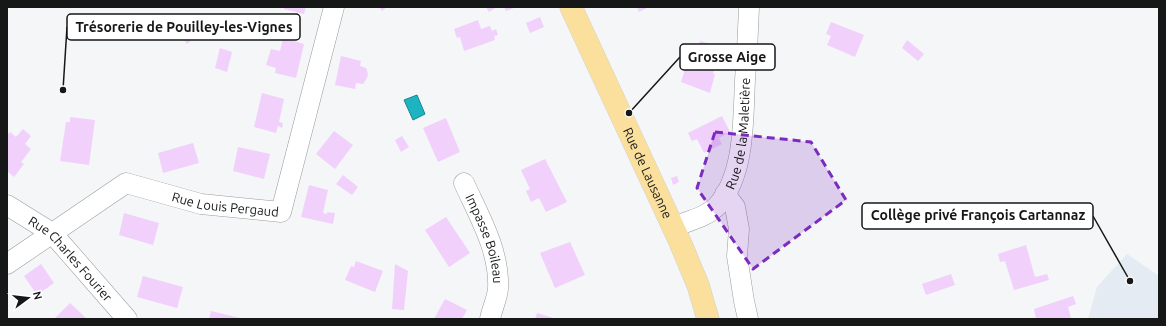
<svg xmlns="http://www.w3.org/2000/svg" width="1166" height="326" font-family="Ubuntu,sans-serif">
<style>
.built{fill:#e4ebf3}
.water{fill:#1db4c1;stroke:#1b858e}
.building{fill:#f2d0fc}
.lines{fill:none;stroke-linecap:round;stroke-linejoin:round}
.minor-casing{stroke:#999b9d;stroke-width:21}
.major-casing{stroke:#d0d1d1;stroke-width:23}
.minor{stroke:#fff;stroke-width:20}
.major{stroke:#fbe09d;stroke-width:22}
.marked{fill:#7b2cbf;fill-opacity:0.2;stroke:#7b2cbf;stroke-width:3;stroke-dasharray:8 5;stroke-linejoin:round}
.labels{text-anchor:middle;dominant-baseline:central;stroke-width:3.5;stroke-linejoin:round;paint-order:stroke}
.street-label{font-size:13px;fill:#161717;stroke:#fff}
.leader{fill:none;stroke:#161717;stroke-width:1.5}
.callout-dot{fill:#161717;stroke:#fff;stroke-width:1.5}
.callout{fill:#fff;stroke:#161717;stroke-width:1.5}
.callout-label{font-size:14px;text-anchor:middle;font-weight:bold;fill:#161717}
</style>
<rect width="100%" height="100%" fill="#f4f6f8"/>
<path class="built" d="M1127 254 1159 276V319H1088L1097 287Z"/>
<path class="water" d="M417 95 425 114 413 120 404 100Z"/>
<g class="building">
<path d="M284 7H306L304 14 284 9Z"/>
<path d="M379 7H387L382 11Z"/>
<path d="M486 7H497L489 12Z"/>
<path d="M504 7H516L506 11Z"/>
<path d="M637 7H649L639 12Z"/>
<path d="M540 17 544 27 530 33 526 23Z"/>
<path d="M478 20 481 29 490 26 492 31 496 29 498 35 494 36 495 40 464 51 460 37 457 38 454 29Z"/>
<path d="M831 22 864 35 855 57 827 45 831 36 826 34Z"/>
<path d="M191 27 198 35 187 44 181 36Z"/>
<path d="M283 38 304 44 296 78 275 73 276 68 266 65 271 49 280 51Z"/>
<path d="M907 40 924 54 918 61 902 48Z"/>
<path d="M700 41 715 45 713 52 708 51 707 55 717 59 713 74H715L710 93 681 82 685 69 692 71Z"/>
<path d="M220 48 232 52 227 72 215 68Z"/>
<path d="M341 56 361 61 360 66 366 68 368 74 367 78 363 84 356 83 355 89 335 85Z"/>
<path d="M262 93 284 99 279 122 283 123 282 128 278 126 276 133 254 127Z"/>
<path d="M722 116 730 132 719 138 722 144 704 153 697 139 692 141 688 133Z"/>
<path d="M70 117 95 120 89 165 60 161 66 122H70Z"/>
<path d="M446 118 460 152 438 162 423 128Z"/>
<path d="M23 129 31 136 25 144 31 149 21 162 24 164 14 177 7 171V135L10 132 16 137Z"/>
<path d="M334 131 353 145 335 169 316 154Z"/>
<path d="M402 136 409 147 401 152 395 140Z"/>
<path d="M193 143 199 163 163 173 158 153Z"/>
<path d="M238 147 270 154 264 179 233 171Z"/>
<path d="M545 159 567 202 546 212 539 198 531 202 526 191 530 189 521 170Z"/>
<path d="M343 175 358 187 352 195 336 184Z"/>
<path d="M677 176 679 182 673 185 671 178Z"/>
<path d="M309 185 328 190 323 213 327 214V212L335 213 333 224 301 217Z"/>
<path d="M124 213 159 223 153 245 119 235Z"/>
<path d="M446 217 470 253 449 267 425 230Z"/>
<path d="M570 242 585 275 555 288 540 253Z"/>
<path d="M1026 245 1035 277 1047 274 1049 280 1014 290 1005 261 1000 262 998 254Z"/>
<path d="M356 261 383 271 375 292 345 280 351 266 354 267Z"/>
<path d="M41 264 54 283 37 295 24 276Z"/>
<path d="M395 264 408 271 404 310 392 309Z"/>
<path d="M951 274 955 285 926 295 922 284Z"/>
<path d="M143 276 183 287 177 308 137 297Z"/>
<path d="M1073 296 1076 304 1068 307 1071 318 1066 319H1036L1034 309Z"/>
<path d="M445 299 467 310 462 319H434Z"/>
<path d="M70 303 87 319H54Z"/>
<path d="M211 311 240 318V319H209Z"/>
<path d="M537 313 557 319H535Z"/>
</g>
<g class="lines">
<g class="minor-casing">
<g id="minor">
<path id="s1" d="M464 183C479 216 500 251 498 289 497 299 492 309 490 319"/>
<path d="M725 194 735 207 739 229 737 256 744 301 748 319"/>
<path id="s2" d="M7 205 52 233 127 319"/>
<path id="s3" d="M673 227C688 221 708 217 719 204 745 172 743 120 745 80 747 56 748 31 749 7"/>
<path id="s4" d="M7 264 126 183 201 204 281 212 334 7"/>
</g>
</g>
<g class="major-casing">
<g id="major">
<path id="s5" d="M571 7 680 242 698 285 708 319"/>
</g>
</g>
<use href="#minor" class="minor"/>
<use href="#major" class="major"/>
</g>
<path class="marked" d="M715 132 811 142 846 200 753 269 697 188Z"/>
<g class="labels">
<g class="street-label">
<text stroke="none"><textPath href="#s3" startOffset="127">Rue de la Maletière</textPath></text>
<text stroke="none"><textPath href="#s5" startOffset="183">Rue de Lausanne</textPath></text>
<text stroke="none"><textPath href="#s4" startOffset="246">Rue Louis Pergaud</textPath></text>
<text stroke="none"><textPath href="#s1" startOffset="60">Impasse Boileau</textPath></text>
<text stroke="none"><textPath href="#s2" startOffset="84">Rue Charles Fourier</textPath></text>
</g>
</g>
<path class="leader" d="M63 90L67 27M629 113L680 57M1130 281L1093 216"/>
<g class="callout-dot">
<circle cx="63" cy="90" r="4"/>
<circle cx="629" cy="113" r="4"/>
<circle cx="1130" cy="281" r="4"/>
</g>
<g class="callout">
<rect x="67" y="14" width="233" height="26" rx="4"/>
<rect x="680" y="44" width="95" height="26" rx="4"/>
<rect x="862" y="203" width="231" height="26" rx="4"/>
</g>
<g class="callout-label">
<text x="184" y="32">Trésorerie de Pouilley-les-Vignes</text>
<text x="727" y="62">Grosse Aige</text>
<text x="978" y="220">Collège privé François Cartannaz</text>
</g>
<rect width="1166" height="326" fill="none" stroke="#161717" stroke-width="16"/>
<g transform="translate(28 298) rotate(75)" stroke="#ffffff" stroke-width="3" paint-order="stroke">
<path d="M0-3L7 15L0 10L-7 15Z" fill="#161717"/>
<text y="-6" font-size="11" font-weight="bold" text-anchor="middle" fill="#161717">N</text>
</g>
</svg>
